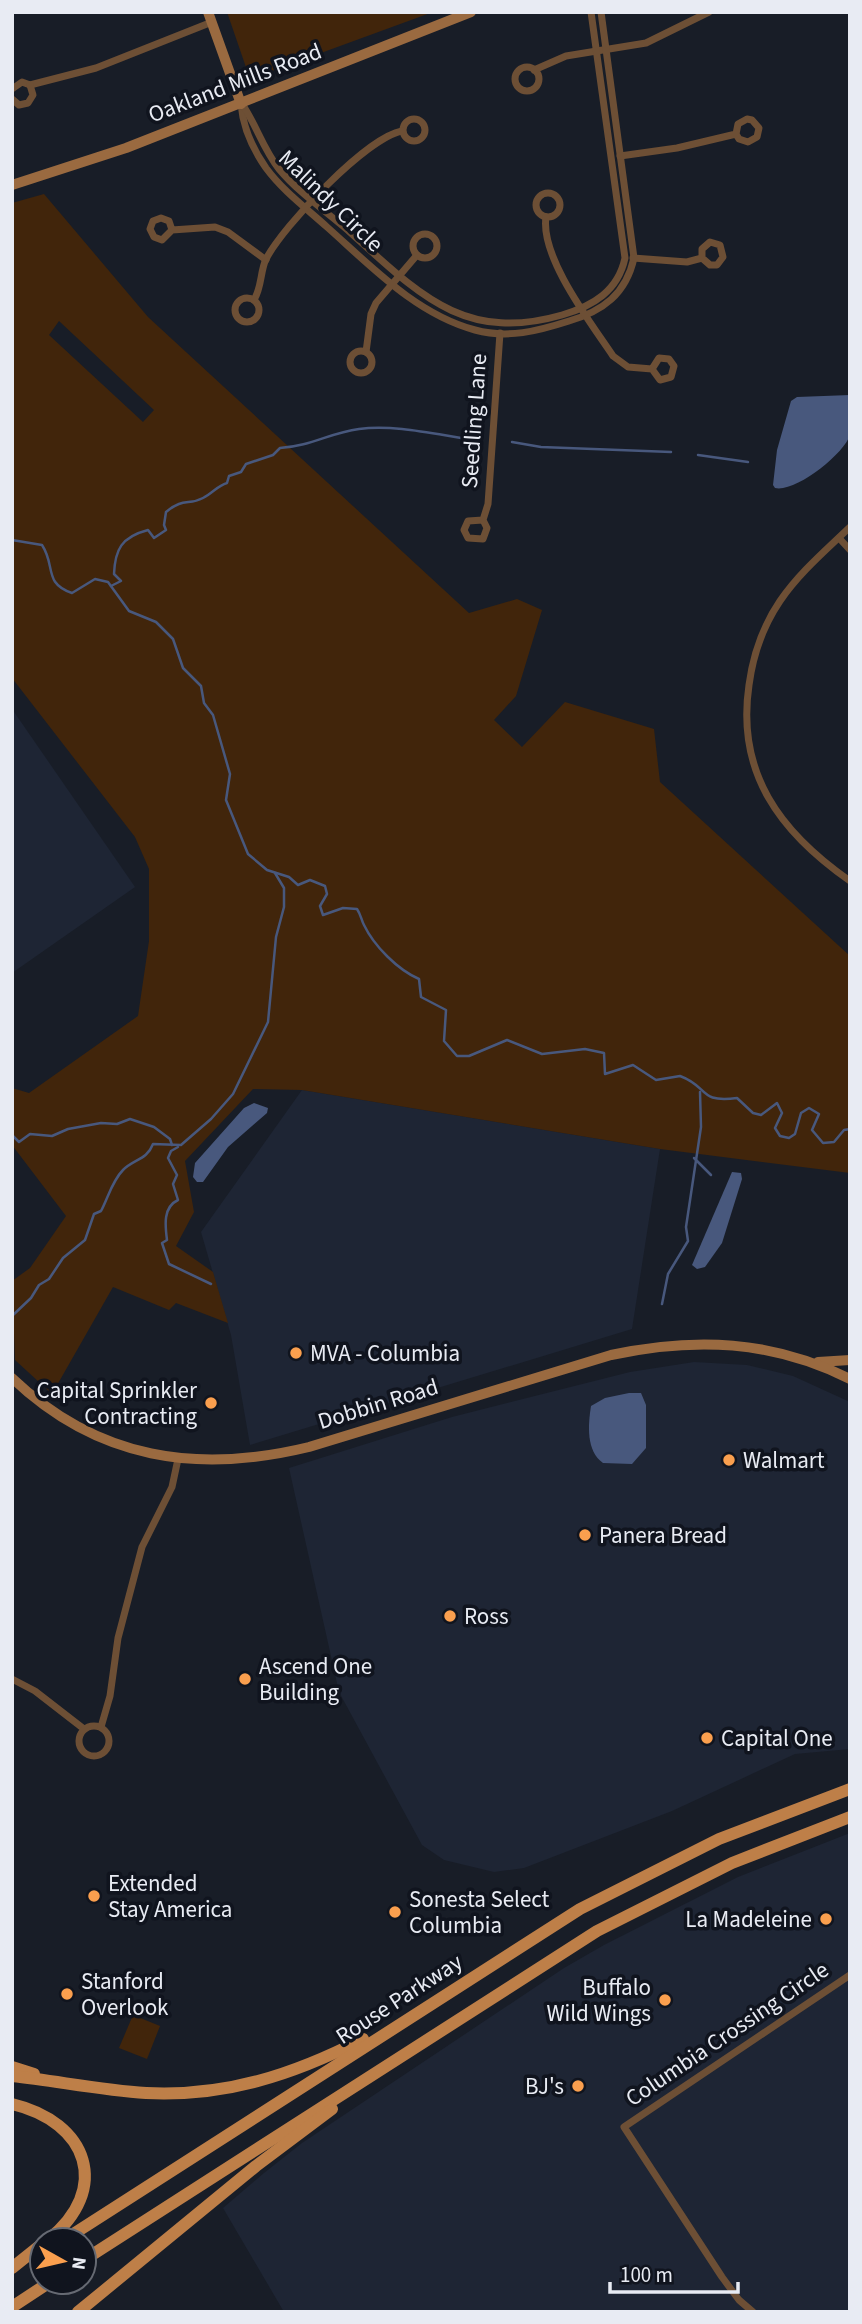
<svg xmlns="http://www.w3.org/2000/svg" width="862" height="2324" font-family="'Source Sans 3',sans-serif">
<style>
.built{fill:#1e2534}
.green{fill:#41250b;fill-rule:evenodd}
.water{fill:#48587d}
.lines{fill:none;stroke-linecap:round;stroke-linejoin:round}
.stream{stroke:#48587d;stroke-width:2.5}
.street{stroke:#6d4f35;stroke-width:7}
.secondary{stroke:#9a6a40;stroke-width:10}
.primary{stroke:#be7f48;stroke-width:12}
.poi-dot{fill:#fa9f4e;stroke:#10141e;stroke-width:2.5}
.labels{text-anchor:middle;dominant-baseline:central;stroke-width:7;stroke-linejoin:round;paint-order:stroke}
.street-label{font-size:23px;fill:#e8ebf3;stroke:#10141e}
.poi-label{font-size:23px;fill:#e8ebf3;stroke:#10141e;text-anchor:start}
</style>
<rect width="100%" height="100%" fill="#181d27"/>
<g class="built">
<path d="M12 709 135 887 12 973Z"/>
<path d="M302 1090 660 1149 632 1329 250 1445 231 1335 201 1232Z"/>
<path d="M694 1362 747 1365 793 1376 850 1402V1749L795 1754 672 1811 524 1868 494 1872 444 1860 422 1845 339 1692 289 1468 452 1417 630 1372Z"/>
<path d="M850 1833V2312H284L223 2208 264 2173 302 2143 564 1968 604 1945 738 1877Z"/>
</g>
<g class="green">
<path d="M227 12H433L250 79Z"/>
<path d="M44 194 148 317 469 613 517 599 542 610 516 696 494 720 522 747 565 702 654 729 660 782 850 956V1173L660 1149 302 1090 253 1089 185 1161 194 1212 176 1246 213 1272 228 1323 176 1303 169 1310 113 1287 52 1394 15 1360 12 1281 30 1268 66 1216 12 1145V1088L29 1093 138 1016 149 941V869L135 837 12 678V203ZM59 321 154 410 143 422 49 335Z"/>
<path d="M133 2015 160 2026 147 2059 119 2048Z"/>
</g>
<g class="water">
<path d="M850 395C850 406 853 424 850 435 844 454 795 493 775 488L773 485 777 450 791 401 797 397Z"/>
<path d="M254 1103 268 1108 267 1113 228 1147 203 1182H197L193 1177 195 1163 244 1108Z"/>
<path d="M732 1172 741 1173 742 1179 722 1243 705 1267 697 1269 692 1265Z"/>
<path d="M629 1393H641L646 1405V1448L632 1464 603 1463C586 1451 588 1425 591 1406L605 1398Z"/>
</g>
<g class="lines">
<g class="stream">
<path d="M512 442 541 447 671 452"/>
<path d="M698 455 748 462"/>
<path d="M12 540 42 545C56 566 43 583 72 593L95 579 108 582 129 611 156 622 173 639 183 668 201 686 204 703 213 715 230 774 226 800 248 854 267 870 289 877 298 885 310 880 325 886 327 894 320 906 323 915 343 908 357 909C361 915 361 919 364 925 374 946 398 970 419 979L421 997 446 1010 444 1041 457 1056H469L507 1040 542 1054 585 1049 604 1053 605 1074 633 1065 656 1080 680 1076C710 1087 697 1103 737 1098L753 1113 761 1115 777 1103 782 1113 775 1128 780 1136 789 1138 795 1134 801 1113 809 1108 819 1114 812 1130 823 1143 834 1142 844 1130 850 1129"/>
<path d="M111 586 121 581 114 574C115 550 121 537 148 530L154 538 166 530 164 525 166 512C184 497 188 506 203 498 213 493 217 486 227 483L229 476 241 472 246 464 273 455 280 448C312 446 329 433 359 429 395 424 438 435 474 440"/>
<path d="M12 1135 19 1142 30 1134 52 1136 68 1129 101 1123 117 1124 130 1119 154 1127 170 1139 172 1145"/>
<path d="M178 1147 171 1151 168 1158 177 1175 173 1184 178 1200C163 1207 165 1225 167 1240L162 1243 169 1264 211 1284"/>
<path d="M694 1158 711 1175"/>
<path d="M662 1304 668 1274 688 1241 686 1227 701 1127 700 1092"/>
<path d="M12 1316 31 1298 39 1285 49 1279 63 1258 85 1240 94 1214 101 1211C108 1198 112 1181 123 1170 134 1159 147 1160 153 1144L181 1145 211 1119 233 1094 268 1022 276 937 284 907V888L275 873"/>
</g>
<g class="street">
<circle cx="527" cy="79" r="12"/>
<path d="M534 70 566 56 646 43 709 12"/>
<path d="M12 89 22 82 30 85 96 68 212 22"/>
<path d="M12 99 19 105 28 103 33 95 30 85"/>
<path d="M241 104C243 128 252 148 266 168 283 191 306 208 327 227 372 267 416 314 475 330 508 339 538 331 569 321 603 311 626 294 634 258L601 12"/>
<path d="M242 104C256 124 263 149 279 169 299 193 327 212 351 233 419 294 464 343 562 315 593 306 618 291 625 258L591 12"/>
<circle cx="414" cy="130" r="11"/>
<path d="M620 156 677 148 736 134 739 139 748 142 757 137 759 128 752 120 747 119 738 124 736 134"/>
<circle cx="548" cy="205" r="12"/>
<path d="M546 217C540 257 591 323 613 356L628 367 652 369 660 380 671 377 674 366 669 359 659 358 652 369"/>
<path d="M172 230 169 221 161 218 153 221 150 229 154 237 162 240 172 230 215 227 228 232 266 260"/>
<circle cx="425" cy="246" r="12"/>
<path d="M633 258 687 262 702 258 710 265H717L723 257 720 245 710 242 702 249V258"/>
<circle cx="247" cy="310" r="12"/>
<path d="M254 300C262 287 260 272 266 259 284 225 366 138 402 131"/>
<circle cx="361" cy="362" r="11"/>
<path d="M366 352 371 314 376 303 417 255"/>
<path d="M483 520 468 521 464 530 468 538 483 539 487 528 483 520 488 504 500 333"/>
<path d="M850 527C825 551 799 573 780 601 763 626 753 655 749 685 736 773 780 832 850 881"/>
<path d="M839 538 850 550"/>
<path d="M12 1679 35 1691 84 1729"/>
<circle cx="94" cy="1741" r="15"/>
<path d="M101 1727 110 1696 118 1638 142 1547 172 1487 178 1459"/>
<path d="M753 2312 739 2300 722 2277 624 2127 850 1975"/>
</g>
<g class="secondary">
<path d="M208 12 241 104"/>
<path d="M12 185 126 148 471 12"/>
<path d="M818 1362 850 1360"/>
<path d="M12 1378C98 1460 198 1474 309 1447L611 1355C695 1337 772 1340 850 1379"/>
</g>
<g class="primary">
<path d="M12 2067 34 2074"/>
<path d="M12 2076C57 2081 101 2090 146 2093 225 2097 293 2075 363 2039"/>
<path d="M12 2104C88 2122 112 2189 48 2240"/>
<path d="M64 2240 580 1909 719 1839 850 1789"/>
<path d="M84 2260 597 1931 732 1863 850 1817"/>
<path d="M12 2268 42 2244"/>
<path d="M12 2307 50 2282"/>
<path d="M78 2312 256 2166 332 2109"/>
</g>
</g>
<g class="poi-dot">
<circle cx="296" cy="1353" r="7"/>
<circle cx="211" cy="1403" r="7"/>
<circle cx="729" cy="1460" r="7"/>
<circle cx="585" cy="1535" r="7"/>
<circle cx="450" cy="1616" r="7"/>
<circle cx="245" cy="1679" r="7"/>
<circle cx="707" cy="1738" r="7"/>
<circle cx="94" cy="1896" r="7"/>
<circle cx="395" cy="1912" r="7"/>
<circle cx="826" cy="1919" r="7"/>
<circle cx="67" cy="1994" r="7"/>
<circle cx="665" cy="2000" r="7"/>
<circle cx="578" cy="2086" r="7"/>
</g>
<g class="labels">
<g class="street-label">
<text transform="translate(235 83) rotate(-21)">Oakland Mills Road</text>
<text transform="translate(331 201) rotate(44)">Malindy Circle</text>
<text transform="translate(474 421) rotate(-86)">Seedling Lane</text>
<text transform="translate(378 1404) rotate(-17)">Dobbin Road</text>
<text transform="translate(399 1999) rotate(-33)">Rouse Parkway</text>
<text transform="translate(727 2034) rotate(-34)">Columbia Crossing Circle</text>
</g>
<g class="poi-label">
<text x="310" y="1353">MVA - Columbia</text>
<text x="197" y="1390" text-anchor="end">Capital Sprinkler<tspan x="197" dy="26">Contracting</tspan></text>
<text x="743" y="1460">Walmart</text>
<text x="599" y="1535">Panera Bread</text>
<text x="464" y="1616">Ross</text>
<text x="259" y="1666">Ascend One<tspan x="259" dy="26">Building</tspan></text>
<text x="721" y="1738">Capital One</text>
<text x="108" y="1883">Extended<tspan x="108" dy="26">Stay America</tspan></text>
<text x="409" y="1899">Sonesta Select<tspan x="409" dy="26">Columbia</tspan></text>
<text x="812" y="1919" text-anchor="end">La Madeleine</text>
<text x="81" y="1981">Stanford<tspan x="81" dy="26">Overlook</tspan></text>
<text x="651" y="1987" text-anchor="end">Buffalo<tspan x="651" dy="26">Wild Wings</tspan></text>
<text x="564" y="2086" text-anchor="end">BJ's</text>
</g>
</g>
<rect width="862" height="2324" fill="none" stroke="#e8ebf3" stroke-width="28"/>
<g transform="translate(63 2261) rotate(98)"><circle r="33" fill="#10141e" stroke="#666a73" stroke-width="2"/>
<path d="M0-5L12 26L0 18L-12 26Z" fill="#fa9f4e"/>
<text y="-10" font-size="19" font-weight="bold" text-anchor="middle" fill="#e8ebf3">N</text>
</g>
<path d="M610 2282v10h128v-10" fill="none" stroke="#e8ebf3" stroke-width="3.5"/>
<text x="620" y="2282" font-size="21" fill="#e8ebf3" stroke="#10141e" stroke-width="5" paint-order="stroke">100 m</text>
</svg>
